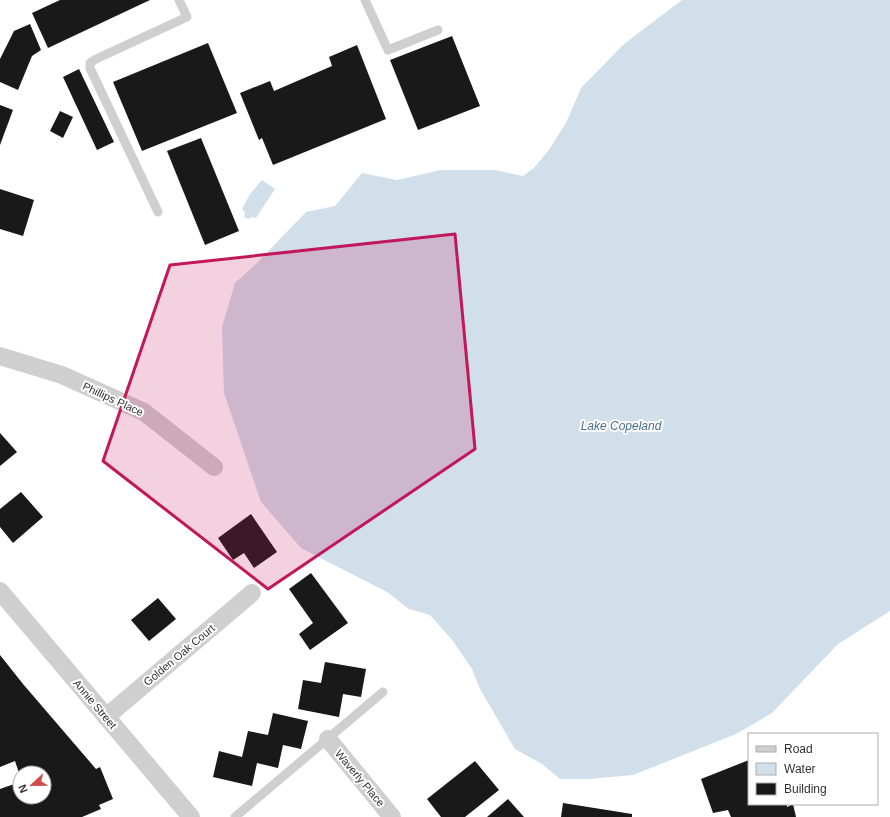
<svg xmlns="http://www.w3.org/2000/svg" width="890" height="817" font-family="Helvetica,sans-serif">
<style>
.water{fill:#d1dfea}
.building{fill:#191919}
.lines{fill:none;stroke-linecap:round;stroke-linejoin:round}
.service{stroke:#cfcfcf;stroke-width:9}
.minor{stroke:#cfcfcf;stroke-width:18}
.marked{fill:#c2185b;fill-opacity:0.2;stroke:#c2185b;stroke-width:3;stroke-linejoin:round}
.labels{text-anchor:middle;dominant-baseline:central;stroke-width:4;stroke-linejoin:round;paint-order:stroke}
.street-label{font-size:11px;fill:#323232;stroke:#fff}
.water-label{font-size:12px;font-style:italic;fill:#496e8c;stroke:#fff}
</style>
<rect width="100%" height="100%" fill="#fff"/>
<g class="water">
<path d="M682 0H890V611L838 644 772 713 736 734 633 775 589 779H560L542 764 515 749 480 689 472 669 453 641 430 615 409 609 387 592 301 548 261 502 224 393 222 327 235 283 255 265 306 212 335 206 362 173 397 180 441 170H495L523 176 534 168 548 151 566 123 581 88 624 44Z"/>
<path d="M262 180 275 189 256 218 252 217 248 219 244 217 245 212 242 209 250 194Z"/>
</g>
<g class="building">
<path d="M60 0H150L48 48 32 13Z"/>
<path d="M30 24 41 50 32 56 18 90 0 82V59L14 31Z"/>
<path d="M452 36 480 106 418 130 390 60Z"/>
<path d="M208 43 237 113 142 151 113 82Z"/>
<path d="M357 45 386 119 273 165 262 138 259 140 240 93 270 81 274 91 332 66 329 57Z"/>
<path d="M79 69 114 142 97 150 63 77Z"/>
<path d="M0 105 13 110 0 145Z"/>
<path d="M60 111 73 117 63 138 50 131Z"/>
<path d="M201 138 239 231 205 245 167 151Z"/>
<path d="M0 189 34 200 23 236 0 229Z"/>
<path d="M0 433 17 452 0 466Z"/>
<path d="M21 492 43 517 13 543 0 527V509Z"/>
<path d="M251 514 277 552 254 568 244 553 233 560 218 538Z"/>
<path d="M311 573 348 623 310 650 299 634 313 623 289 589Z"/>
<path d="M158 598 176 619 149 641 131 620Z"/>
<path d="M0 655 23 684 96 769 100 767 113 799 99 805 101 809 82 817H0V789L20 782V797H44V773H20V776L15 761 0 767Z"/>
<path d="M325 662 366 669 361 697 343 694 339 717 298 709 303 680 321 683Z"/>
<path d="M273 713 308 721 301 749 283 745 278 768 257 763 252 786 213 777 219 751 242 757 248 731 268 735Z"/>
<path d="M749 760V804H787V807L793 804 796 817H731L728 810 713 813 701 779Z"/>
<path d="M475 761 499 790 465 817H441L427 799Z"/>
<path d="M508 799 524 817H487Z"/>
<path d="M563 803 632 814V817H561Z"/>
</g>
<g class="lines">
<g class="service">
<path d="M365 0 388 50 438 30"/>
<path d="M158 212 90 68V63L96 59 187 17 179 0"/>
<path d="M235 817 383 692"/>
</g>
<g class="minor">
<path d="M0 356 62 375 144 412 214 467"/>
<path d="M0 591 191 817"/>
<path d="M106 717 252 593"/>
<path d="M328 739 392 817"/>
</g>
</g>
<path class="marked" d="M455 234 475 449 268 589 103 461 170 265Z"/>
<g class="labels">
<g class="street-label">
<text transform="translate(113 399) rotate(25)">Phillips Place</text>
<text transform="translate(179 655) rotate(-40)">Golden Oak Court</text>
<text transform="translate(95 704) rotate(50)">Annie Street</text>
<text transform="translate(360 778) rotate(50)">Waverly Place</text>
</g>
<g class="water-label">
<text x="621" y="426">Lake Copeland</text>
</g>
</g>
<rect x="748" y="733" width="130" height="72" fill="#ffffff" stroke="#adadad"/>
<rect x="756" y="746" width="20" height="6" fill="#cfcfcf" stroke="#adadad"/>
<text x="784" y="753" font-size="12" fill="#323232">Road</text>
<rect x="756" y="763" width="20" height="12" fill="#d1dfea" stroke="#adadad"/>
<text x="784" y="773" font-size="12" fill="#323232">Water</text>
<rect x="756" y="783" width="20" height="12" fill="#191919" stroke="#adadad"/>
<text x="784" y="793" font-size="12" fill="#323232">Building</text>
<g transform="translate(32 785) rotate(248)"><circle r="19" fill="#ffffff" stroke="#adadad"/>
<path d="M0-3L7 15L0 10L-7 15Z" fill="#d14c4e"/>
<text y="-6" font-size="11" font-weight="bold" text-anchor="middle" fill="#323232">N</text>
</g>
</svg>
